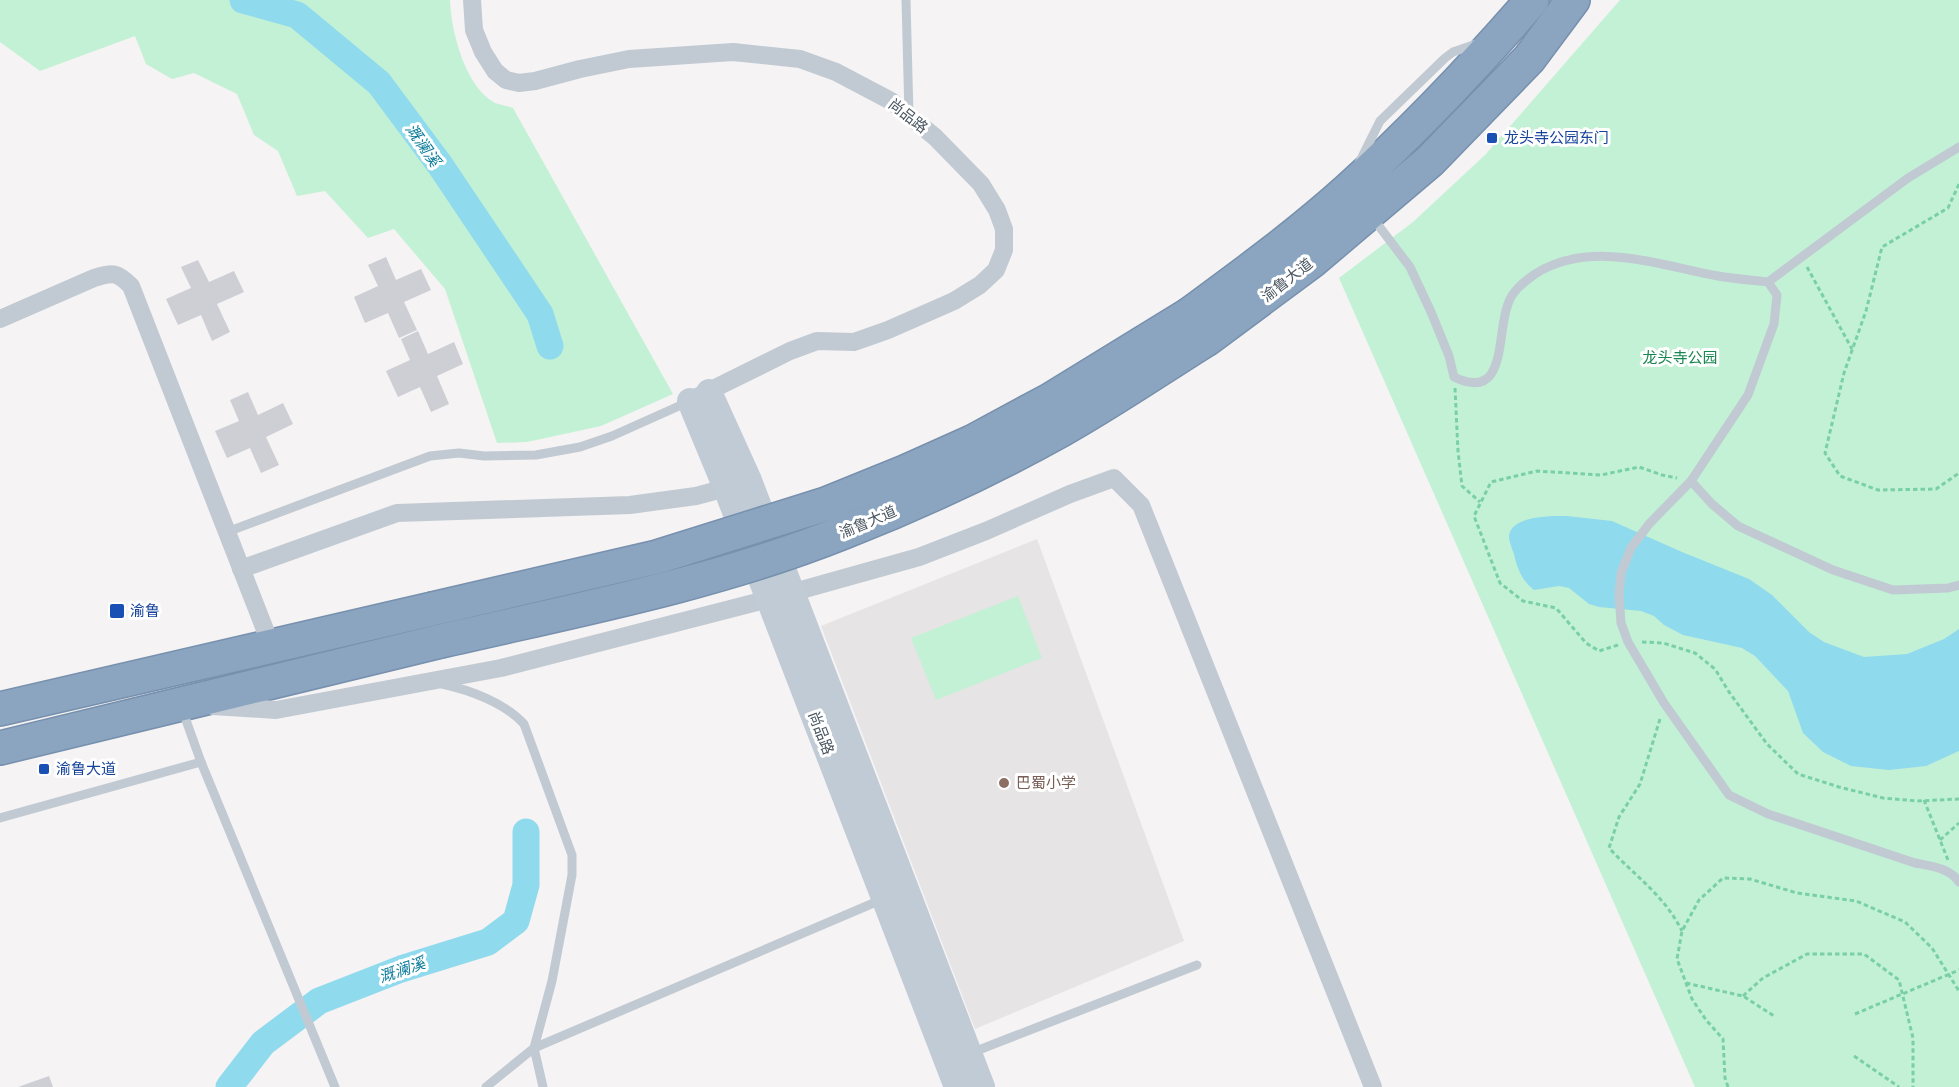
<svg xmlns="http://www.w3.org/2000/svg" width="1959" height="1087" font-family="'Fira Sans Condensed','Noto Sans SC',sans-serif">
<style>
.education{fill:#e6e4e5}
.green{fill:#c3f1d5}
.water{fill:#90daee}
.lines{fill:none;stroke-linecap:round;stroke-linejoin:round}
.river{stroke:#90daee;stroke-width:27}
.building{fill:#cdcfd5}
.highway-casing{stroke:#7690ad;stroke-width:36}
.path{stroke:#7ad0a6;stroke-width:3;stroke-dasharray:4.5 3;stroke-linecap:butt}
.lane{stroke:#c1cad2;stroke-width:9}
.street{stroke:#c1cad2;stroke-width:18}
.secondary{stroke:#c1cbd6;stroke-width:26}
.highway{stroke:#8ba5c1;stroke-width:33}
.highway-bridge-casing{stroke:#7690ad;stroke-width:36;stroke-linecap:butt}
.highway-bridge{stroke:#8ba5c1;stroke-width:33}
.transit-dot{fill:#1a4fb4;stroke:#fff;stroke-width:2}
.education-dot{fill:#8d6e63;stroke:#fff;stroke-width:2}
.labels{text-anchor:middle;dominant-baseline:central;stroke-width:6;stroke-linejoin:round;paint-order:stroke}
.street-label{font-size:15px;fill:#4a5661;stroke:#fff}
.transit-label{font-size:15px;fill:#164399;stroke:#fff;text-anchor:start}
.park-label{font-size:15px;fill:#17864f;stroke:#fff}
.education-label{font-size:15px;fill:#785e54;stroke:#fff;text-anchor:start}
.water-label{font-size:16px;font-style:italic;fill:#0c7c9b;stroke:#fff}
</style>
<rect width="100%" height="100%" fill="#f5f3f3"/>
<path class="education" d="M1037 539 1184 941 975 1029 821 626Z"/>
<g class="green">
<path d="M0 0H450C451 31 465 87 495 103 500 105 508 106 513 108L673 394 601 426 527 442 497 443 445 289 394 229 368 238 325 191 297 196 278 151 254 135 237 94 194 73 172 79 146 64 135 36 40 71 0 42Z"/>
<path d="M1620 0H1959V1087H1695L1339 278 1413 222 1485 155Z"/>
<path d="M1018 596 1042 658 936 700 911 638Z"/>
</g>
<path class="water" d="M1567 516 1612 521 1682 552 1749 579 1772 595 1809 632 1824 642 1864 657 1907 654 1944 639 1959 629V751L1926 766 1889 770 1851 766 1823 752 1803 733 1788 691 1755 656 1742 648 1683 635 1664 625 1654 616 1641 611 1599 607 1589 604 1569 588 1559 586 1534 590C1522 581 1517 568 1514 554 1512 549 1509 541 1509 536 1511 515 1552 516 1567 516Z"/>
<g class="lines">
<g class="river">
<path d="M243 0 297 15 379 83 440 165 540 314 550 346"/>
<path d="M229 1087 263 1043 319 1001 401 969 488 942 516 921 526 885V832"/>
</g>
</g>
<g class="building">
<path d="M386 257 396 280 421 269 431 290 404 302 417 330 399 338 388 313 365 323 354 297 378 286 368 265Z"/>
<path d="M198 260 209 282 234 271 244 292 217 304 230 332 212 341 201 315 178 325 166 299 191 288 181 267Z"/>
<path d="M418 331 428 354 454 342 463 364 437 376 449 404 431 412 420 387 398 397 386 371 410 360 401 339Z"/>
<path d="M248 392 258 415 283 403 293 424 266 437 279 465 261 473 250 448 227 458 215 431 239 421 230 400Z"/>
<path d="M49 1076 53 1087H18Z"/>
</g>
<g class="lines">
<g class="highway-casing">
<g id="highway">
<path d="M1190 314C1243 275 1298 235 1348 190 1413 131 1474 67 1532 0"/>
<path d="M1207 339 1312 261 1430 161 1529 59 1573 0"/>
<path d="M0 709 432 609"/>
<path d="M0 748 441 641"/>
</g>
</g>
<g class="path">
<path d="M1959 184 1948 208 1882 247 1866 311 1844 373 1825 453 1840 476 1878 490 1936 489 1959 473"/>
<path d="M1807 267 1852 349"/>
<path d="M1455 388 1458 451 1462 486 1480 502"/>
<path d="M1642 642 1663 643 1695 653 1715 669 1729 692 1767 744 1798 774 1839 787 1883 798 1917 801 1959 799"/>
<path d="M1618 645 1599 651 1586 643 1556 608 1523 601 1500 583 1474 516 1491 482 1537 471 1601 475 1639 467 1662 475 1677 478"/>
<path d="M1660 719 1640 784 1619 817 1609 848C1636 877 1664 895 1682 931"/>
<path d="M1924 800 1948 860"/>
<path d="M1940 840 1959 823"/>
<path d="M1686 983 1743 996 1774 1016"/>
<path d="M1743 996 1763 978 1807 954H1864L1899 980 1913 1038V1087"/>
<path d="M1855 1014 1959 970"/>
<path d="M1854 1056 1899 1087"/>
<path d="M1728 1087 1725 1078 1723 1039 1706 1020 1692 999 1677 959 1682 931 1699 900 1723 878 1750 879 1797 893 1856 901 1905 922 1932 948 1959 991"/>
</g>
<g class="lane">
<path d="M906 0 909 115"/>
<path d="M1359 163 1380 121 1445 58 1453 52 1479 43"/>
<path d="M1372 217 1410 267 1431 312 1449 356 1454 377C1508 403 1496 334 1508 304 1512 291 1524 282 1535 274 1590 239 1659 265 1718 276 1734 279 1751 280 1768 282L1777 295 1774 324 1748 395 1691 481 1649 524 1631 548 1621 573 1619 595 1621 623 1628 642 1664 703 1729 795 1768 814 1915 863C1931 866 1950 868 1959 882"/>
<path d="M1768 282 1908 178 1959 147"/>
<path d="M1691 481 1712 504 1738 526 1833 570 1893 590 1948 588 1959 585"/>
<path d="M227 532 430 456 459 453 484 456 536 455 580 447 612 436 688 402"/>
<path d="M442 684C470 690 505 703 524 724L572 855V875L552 981 534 1048 543 1087"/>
<path d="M182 709 201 762 335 1087"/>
<path d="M0 818 201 762"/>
<path d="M971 1053 1197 965"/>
<path d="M486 1087 534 1048 883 899"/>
</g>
<g class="street">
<path d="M472 0 474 30 483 52 495 71 506 80 519 83 535 81 580 69 629 59 733 52 800 59 836 72 891 101 935 137 981 184 997 210 1004 229V250L996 270 980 285 954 301 888 330 854 342 817 341 790 351 699 396"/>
<path d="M0 319 94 278C113 272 117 272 131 286L271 645"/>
<path d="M241 569 397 513 630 505 696 496 726 488"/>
<path d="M213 706 276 710 501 668 769 599 919 557 986 531 1070 494 1114 478 1141 505 1373 1087"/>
</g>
<g class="secondary">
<path d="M709 392 748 478 982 1087"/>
<path d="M690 401 726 488 957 1087"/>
</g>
<use href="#highway" class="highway"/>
<g class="highway-bridge-casing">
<g id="highway-bridge">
<path d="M432 609 657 557 826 504 905 472 972 442 1050 400 1190 314"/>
<path d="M441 641C576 610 714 584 844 532 918 503 991 469 1061 430 1111 402 1159 369 1207 339"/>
</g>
</g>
<use href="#highway-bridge" class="highway-bridge"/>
</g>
<g class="transit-dot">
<rect x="1486" y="132" width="12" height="12" rx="3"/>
<rect x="109" y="603" width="16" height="16" rx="3"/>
<rect x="38" y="763" width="12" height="12" rx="3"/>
</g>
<circle class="education-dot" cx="1004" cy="783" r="6"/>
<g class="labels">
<g class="street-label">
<text transform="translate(908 116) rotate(38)">尚品路</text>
<text transform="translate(1287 280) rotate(-38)">渝鲁大道</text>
<text transform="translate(868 522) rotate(-23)">渝鲁大道</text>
<text transform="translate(821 733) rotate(69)">尚品路</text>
</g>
<g class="transit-label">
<text x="1504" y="138">龙头寺公园东门</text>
<text x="130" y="611">渝鲁</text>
<text x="56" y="769">渝鲁大道</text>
</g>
<g class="park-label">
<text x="1680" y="358">龙头寺公园</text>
</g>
<g class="education-label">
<text x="1016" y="783">巴蜀小学</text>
</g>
<g class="water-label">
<text transform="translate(423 145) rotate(55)">溉澜溪</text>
<text transform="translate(402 970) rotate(-19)">溉澜溪</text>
</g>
</g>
</svg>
